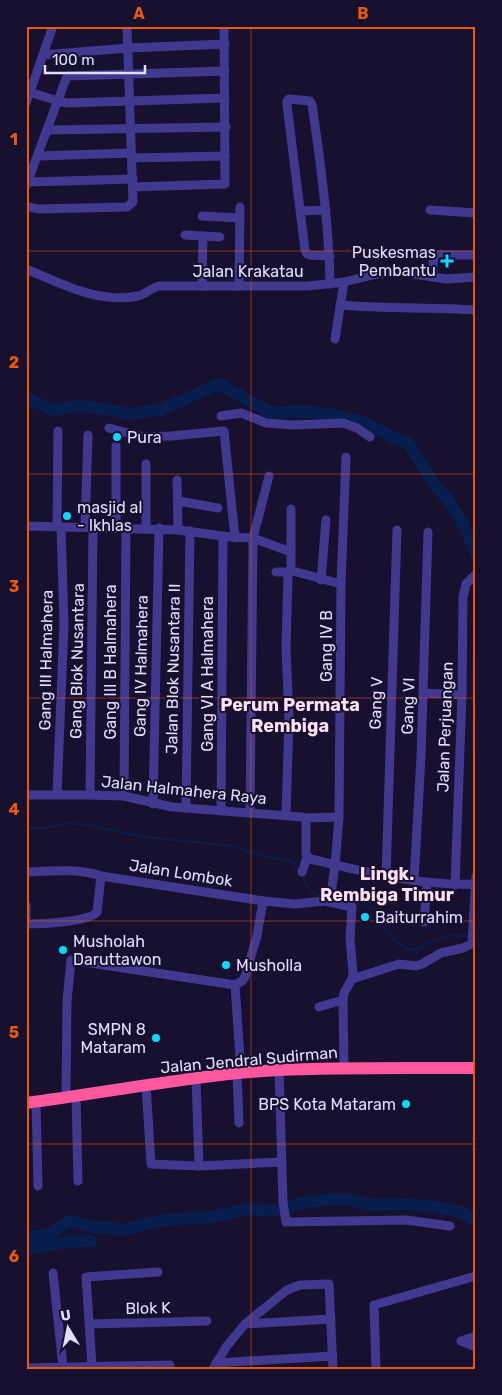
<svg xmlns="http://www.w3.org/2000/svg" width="502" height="1395" font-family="Rubik,sans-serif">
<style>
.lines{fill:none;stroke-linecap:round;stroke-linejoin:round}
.stream{stroke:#081e4f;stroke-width:2}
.river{stroke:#081e4f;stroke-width:12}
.minor{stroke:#41398f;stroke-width:9}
.highway{stroke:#ff589f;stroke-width:12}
.grid{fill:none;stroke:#e8590c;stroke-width:1;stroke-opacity:0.55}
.poi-dot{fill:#09d9ff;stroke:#17102e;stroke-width:2}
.labels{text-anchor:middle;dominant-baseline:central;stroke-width:4;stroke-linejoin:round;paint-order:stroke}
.poi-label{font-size:16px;fill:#e3ddff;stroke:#17102e;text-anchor:start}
.street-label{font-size:16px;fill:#e3ddff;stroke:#17102e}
.neighbourhood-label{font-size:18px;font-weight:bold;fill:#ffdff2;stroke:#17102e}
.neatline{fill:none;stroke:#e8590c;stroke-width:2}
.grid-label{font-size:16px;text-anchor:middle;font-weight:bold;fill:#e8590c}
</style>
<rect width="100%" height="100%" fill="#17102e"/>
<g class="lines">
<g class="stream">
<path d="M26 828H46L67 823 87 825 146 837 233 846 259 855 291 861 299 870"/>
<path d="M302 874C307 887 311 894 325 897"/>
<path d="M333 898 342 901"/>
<path d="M354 904 369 906 392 915 390 923 384 927C390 938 405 953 418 949 438 937 447 933 470 937"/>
</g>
<g class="river">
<path d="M26 398 54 410 80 406 107 409 128 414 160 410 219 384 271 413 299 411 330 414 367 423 389 436 408 443 437 488 446 497 463 524 476 553"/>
<path d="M26 1237 47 1235 70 1221 97 1228 105 1227 121 1230 164 1220 210 1217 250 1209 273 1211 301 1203 332 1199H345L374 1205 409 1204 436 1207 461 1212 476 1221"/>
<path d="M26 1249 66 1242 91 1241"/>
</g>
<g class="minor">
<path d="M43 55 128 48 225 44"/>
<path d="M26 91 58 101 67 103 225 98"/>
<path d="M26 103 53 26"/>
<path d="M48 130 226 127"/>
<path d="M38 156 131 153"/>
<path d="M132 158 225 156"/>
<path d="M28 182 133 179"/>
<path d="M26 186 67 76 225 71"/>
<path d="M133 187 225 184 224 26"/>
<path d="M26 206 38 209 127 207 133 202 127 26"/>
<path d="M430 210 476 213"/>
<path d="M301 211 326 210"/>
<path d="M202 216 240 218"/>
<path d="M185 235 220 237"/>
<path d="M330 256 310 255 307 254 305 250 287 105V101L289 99 310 101 312 105C321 164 329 224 330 284"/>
<path d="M26 269C62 284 98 304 138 296 146 294 151 288 159 286H308L344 282 377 274 402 272 446 279 476 277"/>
<path d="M432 277 434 255H476"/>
<path d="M202 286 203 236"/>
<path d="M239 286 240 207"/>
<path d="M340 305C385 309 431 307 476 310"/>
<path d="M335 339 344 282"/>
<path d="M221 416 241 413 266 423 293 425 343 423 357 428 370 437"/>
<path d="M109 428 143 437 171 436 224 431 235 538"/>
<path d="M177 480 178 530"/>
<path d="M178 501 218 508"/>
<path d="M26 526 178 530 230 537 253 538 291 552V568L293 571 341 584"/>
<path d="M57 526 58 431"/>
<path d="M85 527 88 435"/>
<path d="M116 528V446"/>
<path d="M146 528V464"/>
<path d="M291 552V509"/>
<path d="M276 572H286L288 575 286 648 289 719 286 815"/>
<path d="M321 580 326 520"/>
<path d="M424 693 462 695"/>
<path d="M26 795H90L124 796 172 807 302 817 306 818V855L310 859C365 872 419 886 476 884"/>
<path d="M57 795 64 624 61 527"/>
<path d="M90 795 93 527"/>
<path d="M124 796 126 527"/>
<path d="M153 804 159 528"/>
<path d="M186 808 190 531"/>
<path d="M221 811 223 536"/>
<path d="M250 813 253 538 269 476"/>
<path d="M306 818 339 817"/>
<path d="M26 872C50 871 78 868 101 876L263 901 295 904 325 901 352 907 350 938 353 973 352 979 344 993 343 1000 344 1068"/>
<path d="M302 872 307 858"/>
<path d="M386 877 397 530"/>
<path d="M414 881 421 757 428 532"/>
<path d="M455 885 462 695 463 597 466 584 476 574"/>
<path d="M330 901 335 865 339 817 341 584 346 457"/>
<path d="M26 905V924"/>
<path d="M424 922 427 883"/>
<path d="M26 924C41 924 89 922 97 912L101 876"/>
<path d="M472 944 476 876"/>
<path d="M352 979 399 964 416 966 422 964 441 953 463 948 476 942"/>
<path d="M235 985 242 981 245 977 257 936 263 901"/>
<path d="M235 985 241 1073"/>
<path d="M319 1007 343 1000"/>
<path d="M279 1070 283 1202 286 1222 406 1220 450 1226"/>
<path d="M237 1074 239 1123"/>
<path d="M196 1079 199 1166 282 1162"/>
<path d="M146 1085 151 1164 199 1166"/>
<path d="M76 1096 78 1181"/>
<path d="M66 1097 67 1001 71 960 235 985"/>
<path d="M36 1101 38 1186"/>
<path d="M53 1273 63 1367"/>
<path d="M90 1324 207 1321"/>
<path d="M245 1324 331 1319"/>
<path d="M476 1336 461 1341 476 1347"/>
<path d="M216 1363 333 1356"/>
<path d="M92 1366 86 1277 158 1272"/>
<path d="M26 1368 170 1365"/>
<path d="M213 1369 226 1347 245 1324 287 1290 300 1285 329 1284 333 1369"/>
<path d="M376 1369 374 1305 476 1276"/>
</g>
<path class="highway" d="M26 1103C110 1092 194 1075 278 1070 344 1067 410 1068 476 1068"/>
</g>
<path class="grid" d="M251 26V1369M26 251H476M26 474H476M26 698H476M26 921H476M26 1144H476"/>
<g class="poi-dot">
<path d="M444.5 253.5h5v5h5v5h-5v5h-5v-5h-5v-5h5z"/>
<circle cx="117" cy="437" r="5"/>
<circle cx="67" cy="516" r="5"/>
<circle cx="365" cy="917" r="5"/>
<circle cx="63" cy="950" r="5"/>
<circle cx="226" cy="965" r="5"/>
<circle cx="156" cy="1038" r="5"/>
<circle cx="406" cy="1104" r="5"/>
</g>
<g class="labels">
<g class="poi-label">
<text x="436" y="252" text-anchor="end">Puskesmas<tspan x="436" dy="18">Pembantu</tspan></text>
<text x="127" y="437">Pura</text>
<text x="77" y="507">masjid al<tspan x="77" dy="18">- Ikhlas</tspan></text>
<text x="375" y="917">Baiturrahim</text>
<text x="73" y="941">Musholah<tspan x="73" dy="18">Daruttawon</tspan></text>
<text x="236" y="965">Musholla</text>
<text x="146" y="1029" text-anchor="end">SMPN 8<tspan x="146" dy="18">Mataram</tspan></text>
<text x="396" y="1104" text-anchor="end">BPS Kota Mataram</text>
</g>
<g class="street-label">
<text x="248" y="271">Jalan Krakatau</text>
<text transform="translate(326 646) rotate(-90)">Gang IV B</text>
<text transform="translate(46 660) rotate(-89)">Gang III Halmahera</text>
<text transform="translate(77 661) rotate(-89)">Gang Blok Nusantara</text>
<text transform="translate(110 662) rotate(-90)">Gang III B Halmahera</text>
<text transform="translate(141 666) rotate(-89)">Gang IV Halmahera</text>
<text transform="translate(173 669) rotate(-89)">Jalan Blok Nusantara II</text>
<text transform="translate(207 674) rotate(-90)">Gang VI A Halmahera</text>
<text transform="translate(376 703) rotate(-88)">Gang V</text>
<text transform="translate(408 706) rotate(-88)">Gang VI</text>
<text transform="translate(445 727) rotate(-88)">Jalan Perjuangan</text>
<text transform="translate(184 790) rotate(6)">Jalan Halmahera Raya</text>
<text transform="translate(181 873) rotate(9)">Jalan Lombok</text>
<text transform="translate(249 1060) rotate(-5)">Jalan Jendral Sudirman</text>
<text transform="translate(148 1308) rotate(-1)">Blok K</text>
</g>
<g class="neighbourhood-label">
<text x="290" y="705">Perum Permata<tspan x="290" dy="21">Rembiga</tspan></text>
<text x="387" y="874">Lingk.<tspan x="387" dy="21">Rembiga Timur</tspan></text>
</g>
</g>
<rect width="502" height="1395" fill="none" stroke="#17102e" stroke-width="55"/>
<g transform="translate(68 1328) rotate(350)" stroke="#17102e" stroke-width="4" paint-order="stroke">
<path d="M0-4L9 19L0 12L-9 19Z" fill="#e3ddff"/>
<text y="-8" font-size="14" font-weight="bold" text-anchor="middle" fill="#e3ddff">U</text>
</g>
<path d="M45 65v8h100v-8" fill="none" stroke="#e3ddff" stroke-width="2.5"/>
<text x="52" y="65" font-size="15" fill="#e3ddff" stroke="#17102e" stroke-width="4" paint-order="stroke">100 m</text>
<rect x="28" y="28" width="446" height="1340" class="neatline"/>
<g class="grid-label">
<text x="139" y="19">A</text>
<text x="363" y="19">B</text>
<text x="14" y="145">1</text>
<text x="14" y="368">2</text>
<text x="14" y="592">3</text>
<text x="14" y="815">4</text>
<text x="14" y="1038">5</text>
<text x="14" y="1262">6</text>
</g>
</svg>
